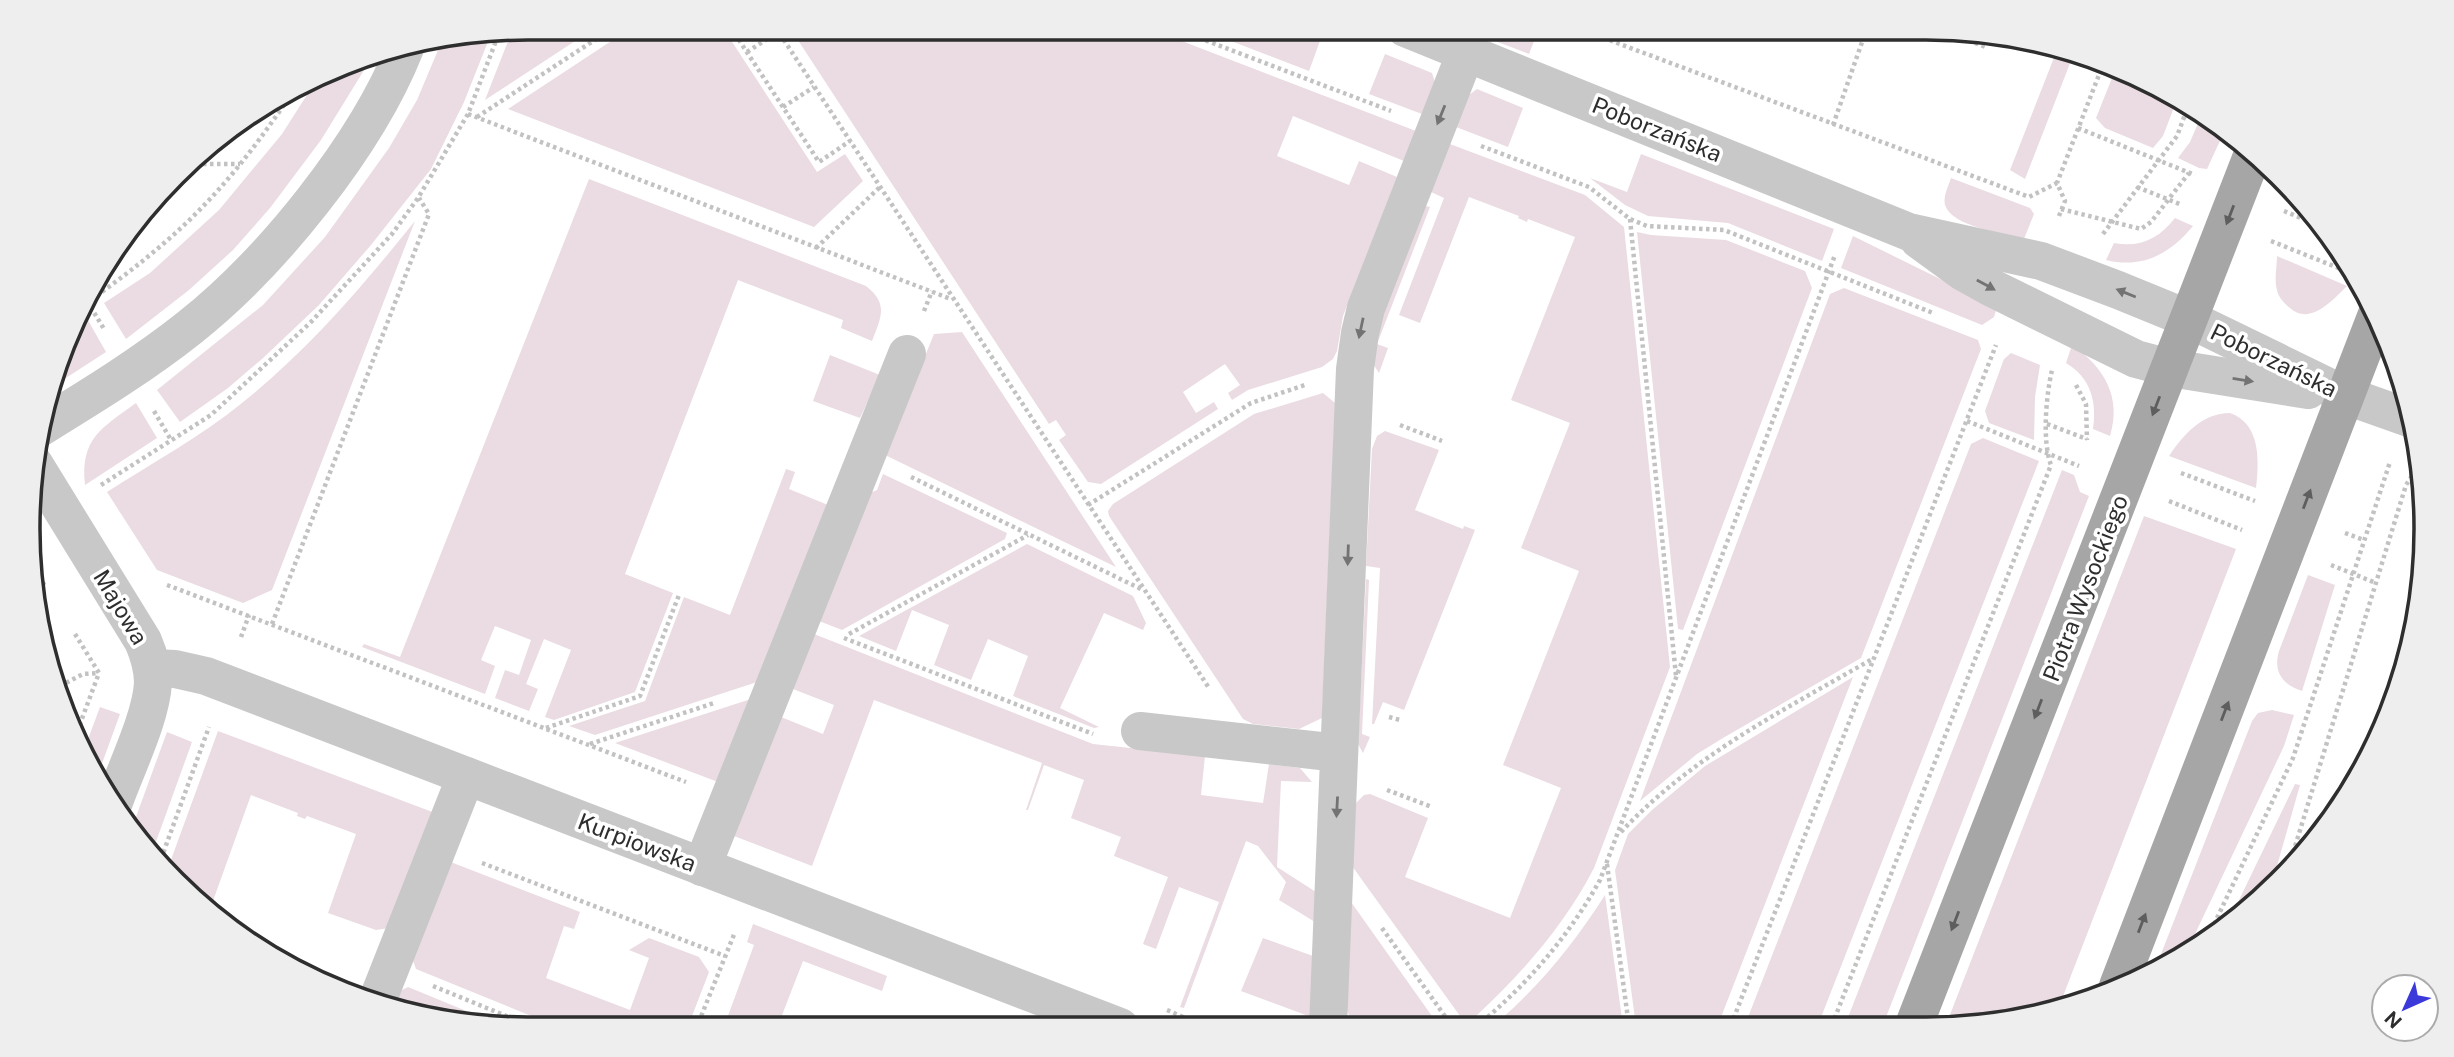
<svg xmlns="http://www.w3.org/2000/svg" width="2454" height="1057" font-family="'Public Sans',sans-serif">
<style>
.green{fill:#eadce2}
.lines{fill:none;stroke-linecap:round;stroke-linejoin:round}
.path{stroke:#c2c2c2;stroke-width:4.5;stroke-dasharray:3.5 3.5;stroke-linecap:butt}
.minor{stroke:#c8c8c8;stroke-width:38}
.major{stroke:#a6a6a6;stroke-width:38}
.oneway{fill:#737373}
.oneway2{fill:#5e5e5e}
.labels{text-anchor:middle;dominant-baseline:central;stroke-width:7;stroke-linejoin:round;paint-order:stroke}
.street-label{font-size:23px;fill:#2e2e2e;stroke:#fff}
.rim{fill:none;stroke:#2e2e2e;stroke-width:3.5}
</style>
<rect width="100%" height="100%" fill="#fff"/>
<g class="green">
<path d="M529 28H595L485 100 512 31Z"/>
<path d="M631 28H723L817 172 845 154 863 181 814 227 508 109Z"/>
<path d="M790 28H1148L1416 131 1404 161 1293 116 1277 156 1349 185 1359 161 1397 177 1343 316 1337 351 1333 359 1322 367 1248 390 1232 400 1228 393 1240 385 1225 364 1183 392 1196 413 1214 402 1218 409 1101 484 1088 482 1059 440 1066 435 1056 420 1049 424Z"/>
<path d="M1197 28H1317L1324 30 1309 71Z"/>
<path d="M1461 28H1539L1529 54Z"/>
<path d="M491 34 464 102 431 169 371 245 319 305 262 359 228 388 180 422 157 390 263 305 325 237 389 148 417 100 441 43Z"/>
<path d="M2057 50 2074 53 2025 179 2010 170Z"/>
<path d="M374 54 321 140 270 208 233 250 189 290 126 339 104 303 150 273 219 210 282 134 319 76Z"/>
<path d="M1385 54 1432 73 1435 82 1422 114 1369 94Z"/>
<path d="M2116 68 2178 97 2163 136 2153 148 2105 128 2096 118Z"/>
<path d="M1477 89 1523 108 1508 147 1456 127 1469 95Z"/>
<path d="M2202 114 2225 130 2207 169 2199 168 2178 158 2190 142Z"/>
<path d="M1450 144 1585 195 1624 227 1670 667 1594 868C1564 926 1523 972 1475 1017L1467 1020 1460 1016 1352 866 1356 803 1364 795 1370 794 1428 818 1405 877 1510 918 1561 788 1503 765 1579 571 1521 548 1570 423 1511 400 1575 237 1528 219 1527 222 1518 218 1519 216 1469 197 1420 323 1399 315 1444 198 1431 192Z"/>
<path d="M1641 154 1834 229 1822 261 1728 223 1648 216 1625 205 1590 178 1627 192Z"/>
<path d="M1951 178 2030 208 2034 214 2024 239C2004 233 1952 227 1945 205 1943 196 1948 187 1951 178Z"/>
<path d="M589 179 866 286C889 304 881 317 872 341L841 328 843 320 738 280 625 574 673 593 635 692 554 720 545 717 571 650 544 639 526 684 538 689 529 711 495 698 505 670 519 675 531 640 495 626 481 660 495 666 485 694 362 647 364 644 400 657Z"/>
<path d="M1425 206 1430 207 1377 344 1388 348 1379 373 1372 362 1378 325Z"/>
<path d="M2175 218 2193 226C2170 254 2142 269 2106 260L2114 243C2139 248 2159 239 2175 218Z"/>
<path d="M415 221 272 590 243 603 157 570 107 492C152 463 200 437 242 403 308 350 362 287 415 221Z"/>
<path d="M1637 232 1651 235 1726 240 1805 271 1812 288 1683 630 1678 629Z"/>
<path d="M1853 236 1997 307 1994 317 1982 325 1841 268Z"/>
<path d="M2277 256 2347 286C2333 300 2310 326 2290 308 2285 304 2278 297 2277 290 2274 280 2277 266 2277 256Z"/>
<path d="M1844 288 1978 340 1981 349 1861 658 1723 738 1697 754 1640 801 1830 294Z"/>
<path d="M85 315 106 352 55 385 80 319Z"/>
<path d="M962 332 1116 567 885 455 934 334Z"/>
<path d="M2072 345C2104 367 2122 397 2110 436L2093 429C2097 402 2091 378 2066 363Z"/>
<path d="M2011 353 2040 365 2035 397 2034 440 1989 423 1985 411 2004 359Z"/>
<path d="M830 355 880 375 860 418 813 401Z"/>
<path d="M1323 393 1335 403 1322 718 1299 729 1253 724 1243 719 1109 516 1108 511 1113 504 1254 414Z"/>
<path d="M136 403 157 438 85 485C80 438 102 428 136 403Z"/>
<path d="M2230 413C2261 424 2259 461 2256 488L2169 456C2183 435 2202 413 2230 413Z"/>
<path d="M1385 431 1439 450 1415 510 1463 529 1464 526 1475 530 1404 710 1383 702 1374 724H1372L1380 568 1366 566 1372 449 1377 436Z"/>
<path d="M1983 438 2039 461 1818 1025H1745L1971 444Z"/>
<path d="M786 469 795 472 789 489 828 505 757 682 595 735 569 726 645 701 684 597 730 615Z"/>
<path d="M2062 470 2074 475 2080 492 2089 496 1883 1025H1845Z"/>
<path d="M883 474 1007 533 1005 539 842 630 819 621 870 493 877 490Z"/>
<path d="M2144 516 2236 549 2060 1004 1991 1025H1946Z"/>
<path d="M1027 544 1133 596 1146 623 1143 630 1104 613 1060 708 1099 727 1094 728 1013 696 1028 656 988 639 971 680 934 665 949 625 912 610 896 651 859 636Z"/>
<path d="M2308 575 2335 585 2302 691C2282 685 2273 671 2279 651Z"/>
<path d="M1366 579 1369 580 1362 734 1370 737 1363 753 1358 744Z"/>
<path d="M814 634 1093 744 1205 756 1201 795 1263 803 1269 764 1300 768 1312 782 1281 781 1277 867 1316 892 1315 922 1279 900 1286 882 1258 846 1246 841 1184 1008 1180 1007 1219 902 1179 887 1156 949 1143 944 1168 877 1114 856 1121 837 1071 818 1084 780 1044 765 1028 810H1026L1042 763 874 700 812 866 734 836 781 717 823 734 834 705 793 689Z"/>
<path d="M1853 677 1718 1025 1636 1026 1615 870 1628 834 1652 810 1705 766Z"/>
<path d="M751 699 718 782 615 743Z"/>
<path d="M100 707 120 714 96 780 84 750Z"/>
<path d="M2272 710 2294 715 2284 746 2187 951 2154 972 2252 721 2258 713Z"/>
<path d="M218 731 435 813 389 928 376 930 328 913 356 834 307 816 305 819 297 816 298 813 251 795 209 912 199 905 168 868Z"/>
<path d="M167 732 192 742 153 850 133 825Z"/>
<path d="M2295 784 2300 785 2271 887 2255 905 2228 923Z"/>
<path d="M448 861 580 912 574 929 564 926 546 978 630 1010 649 958 629 950 649 938 699 957 709 972 687 1029H563L416 969 411 955Z"/>
<path d="M1605 895 1623 1026H1493C1538 988 1574 944 1605 895Z"/>
<path d="M1351 902 1439 1026 1353 1027 1346 1007Z"/>
<path d="M753 924 887 976 882 991 803 961 777 1028H727L725 1024 754 945 747 942Z"/>
<path d="M1263 938 1313 956 1311 1017 1241 991Z"/>
<path d="M408 987 498 1024 391 1006 396 993Z"/>
</g>
<g class="lines">
<g class="path">
<path d="M731 28 819 162 850 141"/>
<path d="M776 28 1209 688"/>
<path d="M1173 28 1391 111"/>
<path d="M1577 28 2029 197 2057 183"/>
<path d="M1942 31 1986 47"/>
<path d="M747 52 778 32"/>
<path d="M783 107 814 87"/>
<path d="M468 114 951 299"/>
<path d="M477 117 613 28"/>
<path d="M1833 125 1867 28"/>
<path d="M2078 128 2195 175"/>
<path d="M1481 146 1589 187 1630 219 1647 226 1724 230 1933 313"/>
<path d="M189 164H240"/>
<path d="M2137 187 2182 205"/>
<path d="M2061 209 2141 229 2151 222 2189 173"/>
<path d="M2284 211 2325 228"/>
<path d="M2059 216 2065 201 2057 183 2104 62"/>
<path d="M1630 219 1676 676"/>
<path d="M2103 234 2177 136 2189 104"/>
<path d="M2271 241 2351 273"/>
<path d="M816 248 880 187"/>
<path d="M87 301 104 329"/>
<path d="M85 304C129 273 173 239 210 199 242 165 270 126 296 87"/>
<path d="M924 311 932 291"/>
<path d="M2076 385 2086 404 2087 440"/>
<path d="M154 411 171 440"/>
<path d="M1967 421 2079 466"/>
<path d="M2047 424 2087 439"/>
<path d="M1400 425 1442 441"/>
<path d="M2181 473 2255 501"/>
<path d="M911 477 1143 590"/>
<path d="M101 485 211 415 311 322 392 234 418 198 468 114 499 33"/>
<path d="M2169 501 2242 530"/>
<path d="M1088 505 1251 403 1305 385"/>
<path d="M2345 533 2364 540"/>
<path d="M32 564 45 586"/>
<path d="M2331 565 2376 583"/>
<path d="M167 585 686 782"/>
<path d="M272 624 429 214 419 198"/>
<path d="M75 634 99 673 77 732"/>
<path d="M849 634 1028 535"/>
<path d="M241 637 249 615"/>
<path d="M844 638 1093 734"/>
<path d="M60 686 83 674 98 673"/>
<path d="M1389 717 1400 720"/>
<path d="M546 728 640 696 679 595"/>
<path d="M590 744 714 703"/>
<path d="M1387 790 1432 807"/>
<path d="M1621 832C1693 755 1784 710 1874 658"/>
<path d="M161 859 209 727"/>
<path d="M482 863 725 956"/>
<path d="M1607 864 1629 1026"/>
<path d="M2289 866 2406 485 2417 468"/>
<path d="M1382 928 1452 1026"/>
<path d="M2208 937 2293 758 2390 462"/>
<path d="M433 986 538 1029"/>
<path d="M1167 1010 1183 1017 1180 1027"/>
<path d="M1731 1025 1996 345"/>
<path d="M1832 1025 2051 465C2042 441 2046 396 2052 370"/>
<path d="M1477 1026C1527 985 1569 936 1600 880L1835 255"/>
<path d="M953 1028 957 1018"/>
<path d="M696 1029 735 932"/>
</g>
<g class="minor">
<path d="M1405 28 1909 232 2041 261 2118 290 2189 319 2347 396 2412 419"/>
<path d="M1919 240 1963 272 1990 287 2136 359 2170 368 2308 390"/>
<path d="M38 429C90 397 141 366 189 328 271 263 366 146 405 48"/>
<path d="M34 464 143 641C149 655 153 668 153 683 151 718 126 768 114 802"/>
<path d="M152 668 175 669 206 676 1120 1027"/>
<path d="M1140 731 1339 753"/>
<path d="M702 867 907 354"/>
<path d="M376 1004 466 776"/>
<path d="M1328 1027 1355 369 1360 333 1366 308 1466 52"/>
</g>
<g class="major">
<path d="M2118 986 2377 314"/>
<path d="M1914 1025 2254 151"/>
</g>
</g>
<defs><path id="oneway-solid" d="M-6-.8H1V-3.2L6.5 0L1 3.2V.8H-6Z" transform="scale(1.75)"/></defs>
<g class="oneway">
<use href="#oneway-solid" transform="translate(1441 115) rotate(112)"/>
<use href="#oneway-solid" transform="translate(1986 285) rotate(29)"/>
<use href="#oneway-solid" transform="translate(2126 293) rotate(-158)"/>
<use href="#oneway-solid" transform="translate(1361 328) rotate(102)"/>
<use href="#oneway-solid" transform="translate(2243 380) rotate(9)"/>
<use href="#oneway-solid" transform="translate(1348 555) rotate(92)"/>
<use href="#oneway-solid" transform="translate(1337 807) rotate(93)"/>
</g>
<g class="oneway2">
<use href="#oneway-solid" transform="translate(2230 215) rotate(111)"/>
<use href="#oneway-solid" transform="translate(2156 406) rotate(111)"/>
<use href="#oneway-solid" transform="translate(2307 499) rotate(-69)"/>
<use href="#oneway-solid" transform="translate(2038 709) rotate(111)"/>
<use href="#oneway-solid" transform="translate(2225 711) rotate(-69)"/>
<use href="#oneway-solid" transform="translate(1955 921) rotate(111)"/>
<use href="#oneway-solid" transform="translate(2142 923) rotate(-69)"/>
</g>
<g class="labels">
<g class="street-label">
<text transform="translate(1657 129) rotate(22)">Poborzańska</text>
<text transform="translate(2274 360) rotate(26)">Poborzańska</text>
<text transform="translate(2085 588) rotate(-69)">Piotra Wysockiego</text>
<text transform="translate(121 607) rotate(59)">Majowa</text>
<text transform="translate(637 842) rotate(21)">Kurpiowska</text>
</g>
</g>
<path d="M0 0H2454V1057H0ZM528 40H1926A488 488 0 0 1 2414 528V529A488 488 0 0 1 1926 1017H528A488 488 0 0 1 40 529V528A488 488 0 0 1 528 40Z" fill="#eee" fill-rule="evenodd"/>
<path class="rim" d="M528 40H1926A488 488 0 0 1 2414 528V529A488 488 0 0 1 1926 1017H528A488 488 0 0 1 40 529V528A488 488 0 0 1 528 40Z"/>
<g transform="translate(2405 1008) rotate(225)"><circle r="33" fill="#ffffff" stroke="#ababab" stroke-width="2"/>
<path d="M0-5L12 26L0 18L-12 26Z" fill="#3c39db"/>
<text y="-10" font-size="19" font-weight="bold" text-anchor="middle" fill="#2e2e2e">N</text>
</g>
</svg>
